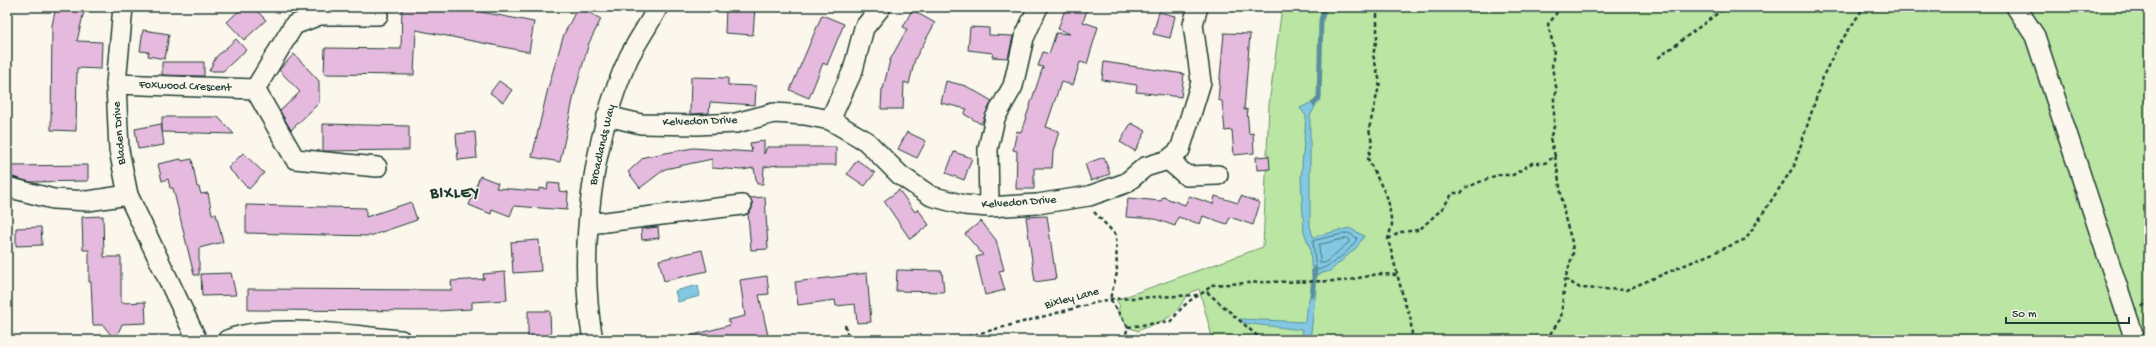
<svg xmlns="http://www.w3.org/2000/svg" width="2156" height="347" font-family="'Gochi Hand',sans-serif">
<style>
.green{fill:#bae5a2;stroke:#6c916b}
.water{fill:#82c8e3;stroke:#5a909d}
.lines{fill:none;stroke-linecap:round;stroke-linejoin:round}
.shore{stroke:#47757a;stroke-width:1}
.stream{stroke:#5a909d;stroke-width:5}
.building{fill:#e6badf;stroke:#1f3d34}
.minor-casing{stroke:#1f3d34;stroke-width:22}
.path{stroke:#1f3d34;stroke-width:2.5;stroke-dasharray:4 3;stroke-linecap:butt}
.minor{stroke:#fbf7ec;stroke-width:19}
.labels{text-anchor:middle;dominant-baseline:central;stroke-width:3;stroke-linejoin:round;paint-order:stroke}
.street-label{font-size:12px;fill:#1f3d34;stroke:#fbf7ec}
.district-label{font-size:16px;font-weight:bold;letter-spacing:1px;fill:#1f3d34;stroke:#fbf7ec}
</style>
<rect width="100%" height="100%" fill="#fbf7ec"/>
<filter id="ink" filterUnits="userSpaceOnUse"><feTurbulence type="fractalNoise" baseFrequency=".025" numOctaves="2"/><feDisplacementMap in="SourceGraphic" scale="8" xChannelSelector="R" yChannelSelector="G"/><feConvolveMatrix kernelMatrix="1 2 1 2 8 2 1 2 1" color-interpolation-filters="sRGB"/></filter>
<g filter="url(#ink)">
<path class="green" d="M1282 7H2149V340H1213L1199 289C1181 295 1184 306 1172 315 1162 323 1149 325 1138 331L1128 327 1117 312 1120 306 1116 300 1263 247 1269 104Z"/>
<g class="water">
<path d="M1319 99 1310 116V226L1313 237 1349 228 1364 236 1356 248 1330 271 1312 276 1310 248 1304 232 1301 179 1306 116 1300 108Z"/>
<path d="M698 285 700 296 678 302 675 291Z"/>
<path d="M1312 289 1316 290 1310 340H1303L1302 330 1244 323 1240 319 1305 322 1306 310Z"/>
</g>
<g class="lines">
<g class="shore">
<path d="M1348 233 1357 238C1354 248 1327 270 1316 270L1313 241Z"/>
<path d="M1348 238 1350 240 1349 242 1325 263H1320L1319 245Z"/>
</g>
<g class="stream">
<path d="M1314 104 1319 98 1321 20 1325 7"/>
<path d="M1312 295 1315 269"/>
</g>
</g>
<g class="building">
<path d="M56 7H85L77 41 102 42 101 69 77 68 76 131 51 130 52 25Z"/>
<path d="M243 7H253L266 20 244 40 227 22Z"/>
<path d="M402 7H455L534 22 529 52 416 30 414 75 324 74 325 48 401 49Z"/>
<path d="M578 7 601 19 589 43 574 95 560 162 532 157 548 88 564 34Z"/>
<path d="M726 7H755L753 35 725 33Z"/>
<path d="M1066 7H1088L1083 22 1098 27 1087 64 1080 62 1073 85 1061 82 1046 127 1059 131 1053 152 1052 168H1034V189H1016L1017 151 1013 150 1017 131 1021 132 1043 67 1038 66 1043 52 1049 54 1056 33 1070 34 1058 29Z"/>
<path d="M912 10 935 23 915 59 909 84 904 82 903 109H881L882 89H883L890 60 907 29 903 27Z"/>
<path d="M1159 12 1175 16 1170 38 1153 34Z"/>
<path d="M822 15 844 24 827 65 823 63 809 98 790 90Z"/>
<path d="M970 27 989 28V35L1013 36 1008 58 992 57 993 53 968 50Z"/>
<path d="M143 30 169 34 165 59 148 56 149 52 140 51Z"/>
<path d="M1224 33 1250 34 1244 110 1247 109 1249 134 1253 133 1254 153 1234 155 1232 130 1225 131 1222 101 1218 100Z"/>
<path d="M236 39 246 50 223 71H209L216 57Z"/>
<path d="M294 54 319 81V103L291 130 280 111 300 92 279 70Z"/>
<path d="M162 62H204V76L162 75Z"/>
<path d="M1104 62 1184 74 1181 97 1136 92 1137 85 1102 80Z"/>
<path d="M691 77 728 78V85L756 86 755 105 710 102 709 113 690 114Z"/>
<path d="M499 81 512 90 503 102 490 93Z"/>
<path d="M946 81 966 86 992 101 981 124 964 114 967 109 941 103Z"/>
<path d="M162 117H218L234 134 162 132Z"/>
<path d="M1131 123 1146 131 1135 151 1120 142Z"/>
<path d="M161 124 164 145 138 149 135 129Z"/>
<path d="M323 124 409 126V150L323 151Z"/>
<path d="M475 132 477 158 458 160 456 134Z"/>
<path d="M907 132 926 141 917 158 898 149Z"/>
<path d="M764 141V154L767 147H836V165H778L764 167 763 184H757L754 168 742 170 712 168V159L665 169 640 188 628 172 644 157 693 148 752 152 750 143Z"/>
<path d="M954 152 972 158 964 180 946 173Z"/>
<path d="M243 153 264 173 249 189 228 168Z"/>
<path d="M1269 156 1270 169 1257 170 1256 157Z"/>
<path d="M1104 157 1110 174 1091 181 1085 164Z"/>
<path d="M181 159 182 161 192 159 197 187H199L201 194 208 193 212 214H216L223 242 199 248V275H194L173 188H170L168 179 162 181 158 164Z"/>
<path d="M857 160 875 173 865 186 847 174Z"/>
<path d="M88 165V181L30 182 9 176V166Z"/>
<path d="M480 176 498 183 496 188 539 191V188L547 189 548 183 560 184 559 191 568 192 567 210 514 206 510 216 492 209 491 214 469 205Z"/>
<path d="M899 190 915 212 918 209 929 225 910 239 884 201Z"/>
<path d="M1189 196 1213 204 1215 196 1238 203 1241 196 1260 203 1253 225 1230 217 1227 224 1203 216 1200 224 1178 217 1175 226 1155 219 1126 217 1128 198 1161 201 1163 197 1185 205Z"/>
<path d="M765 197 768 249 751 250 748 214 753 204 750 198Z"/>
<path d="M411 202 417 220 370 236 246 233V205L366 208V217Z"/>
<path d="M103 216 104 257H121V303L145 302 146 323 122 324 115 340 103 325H93L91 282H89V250H83L82 217Z"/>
<path d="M1047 216 1056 279 1035 282 1026 217Z"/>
<path d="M981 221 996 240 1004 270 999 271 1005 290 985 295 976 257 983 255 965 234Z"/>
<path d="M41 227 42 245 16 246V228Z"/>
<path d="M658 227 659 238 642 240 641 229Z"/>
<path d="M539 240 541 271 513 273 511 242Z"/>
<path d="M702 250 707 271 664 281 659 260Z"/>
<path d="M897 270 942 271 944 292 896 291Z"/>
<path d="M505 272 507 300 472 302V309L438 311 248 310V289L452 290 451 281 484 279 483 274Z"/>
<path d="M231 273 236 295 202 296 201 274Z"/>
<path d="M867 273 871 322 857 323 855 304 836 306 835 300 798 305 795 282Z"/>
<path d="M767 276 769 294 759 295 769 340H691L690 336 730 325 728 320 745 316 740 280Z"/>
<path d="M528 311H550L551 340H528Z"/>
</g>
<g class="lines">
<g class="minor-casing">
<g id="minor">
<path d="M123 7 116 84 119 150 128 195 197 340"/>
<path d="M2016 7 2035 36 2135 340"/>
<path d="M116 84 255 89"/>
<path d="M255 89 295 159 377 167"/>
<path d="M255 89 294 25 320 15H378"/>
<path d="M607 116 641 124 697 125 736 123 774 113 805 115 830 120 866 141 900 175 931 196 964 205 989 207 1037 204 1089 196 1126 183 1145 167 1168 160 1180 150 1201 82 1193 24 1198 7"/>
<path d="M830 120 853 70 864 28 881 7"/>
<path d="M1168 160 1187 176 1218 175"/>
<path d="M7 187 53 199 88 201 128 195"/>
<path d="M989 207 988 149 995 118 1013 86 1024 38 1038 7"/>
<path d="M589 224 742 205"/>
<path d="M227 340C269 322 354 336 401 340"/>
<path d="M593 340C577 254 592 137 629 57 638 40 649 24 658 7"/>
</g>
</g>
<g class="path">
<path d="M1377 7V38L1373 55 1380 82 1369 129 1372 143 1368 159 1388 199 1392 225 1388 239 1405 304 1410 315 1412 334 1418 340"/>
<path d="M1658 58 1726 7"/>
<path d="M1555 156 1565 218 1572 242 1573 254 1565 279 1580 288 1626 290 1746 239 1794 166 1824 74 1838 46 1864 7"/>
<path d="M1094 212 1116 235 1117 273 1110 299 1128 327 1124 340"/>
<path d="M1388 239 1401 232 1419 230 1442 209 1453 193H1461L1465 188 1497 175H1513L1532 163H1545L1555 156 1550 138 1554 127V97L1557 91 1552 68 1554 49 1548 24 1555 16 1559 7"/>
<path d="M1207 292 1262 340"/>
<path d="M2142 307 2149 299"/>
<path d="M845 325 849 340"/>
<path d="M1128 327 1171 321C1176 315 1180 309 1186 304 1194 296 1205 294 1211 285L1264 282 1344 281 1378 274 1399 275"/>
<path d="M954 340 1110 299 1198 295"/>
<path d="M1546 340 1561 318 1565 279"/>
</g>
<use href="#minor" class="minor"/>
</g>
</g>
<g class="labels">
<g class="street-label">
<text transform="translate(185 87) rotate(2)">Foxwood Crescent</text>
<text transform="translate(700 122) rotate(-2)">Kelvedon Drive</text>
<text transform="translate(120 133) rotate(-95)">Bladen Drive</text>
<text transform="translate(603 145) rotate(-77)">Broadlands Way</text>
<text transform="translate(1019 203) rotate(-4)">Kelvedon Drive</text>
<text transform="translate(1072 299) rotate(-15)">Bixley Lane</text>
</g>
<g class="district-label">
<text x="455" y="194">BIXLEY</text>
</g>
</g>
<rect width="2156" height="347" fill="none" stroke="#fbf7ec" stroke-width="24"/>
<rect x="12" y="12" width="2132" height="323" fill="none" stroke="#1f3d34" stroke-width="1.5" filter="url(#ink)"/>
<path d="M2006 317v6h123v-6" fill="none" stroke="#1f3d34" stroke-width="2"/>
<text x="2012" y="317" font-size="12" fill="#1f3d34" stroke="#fbf7ec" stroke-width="3" paint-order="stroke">50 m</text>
</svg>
